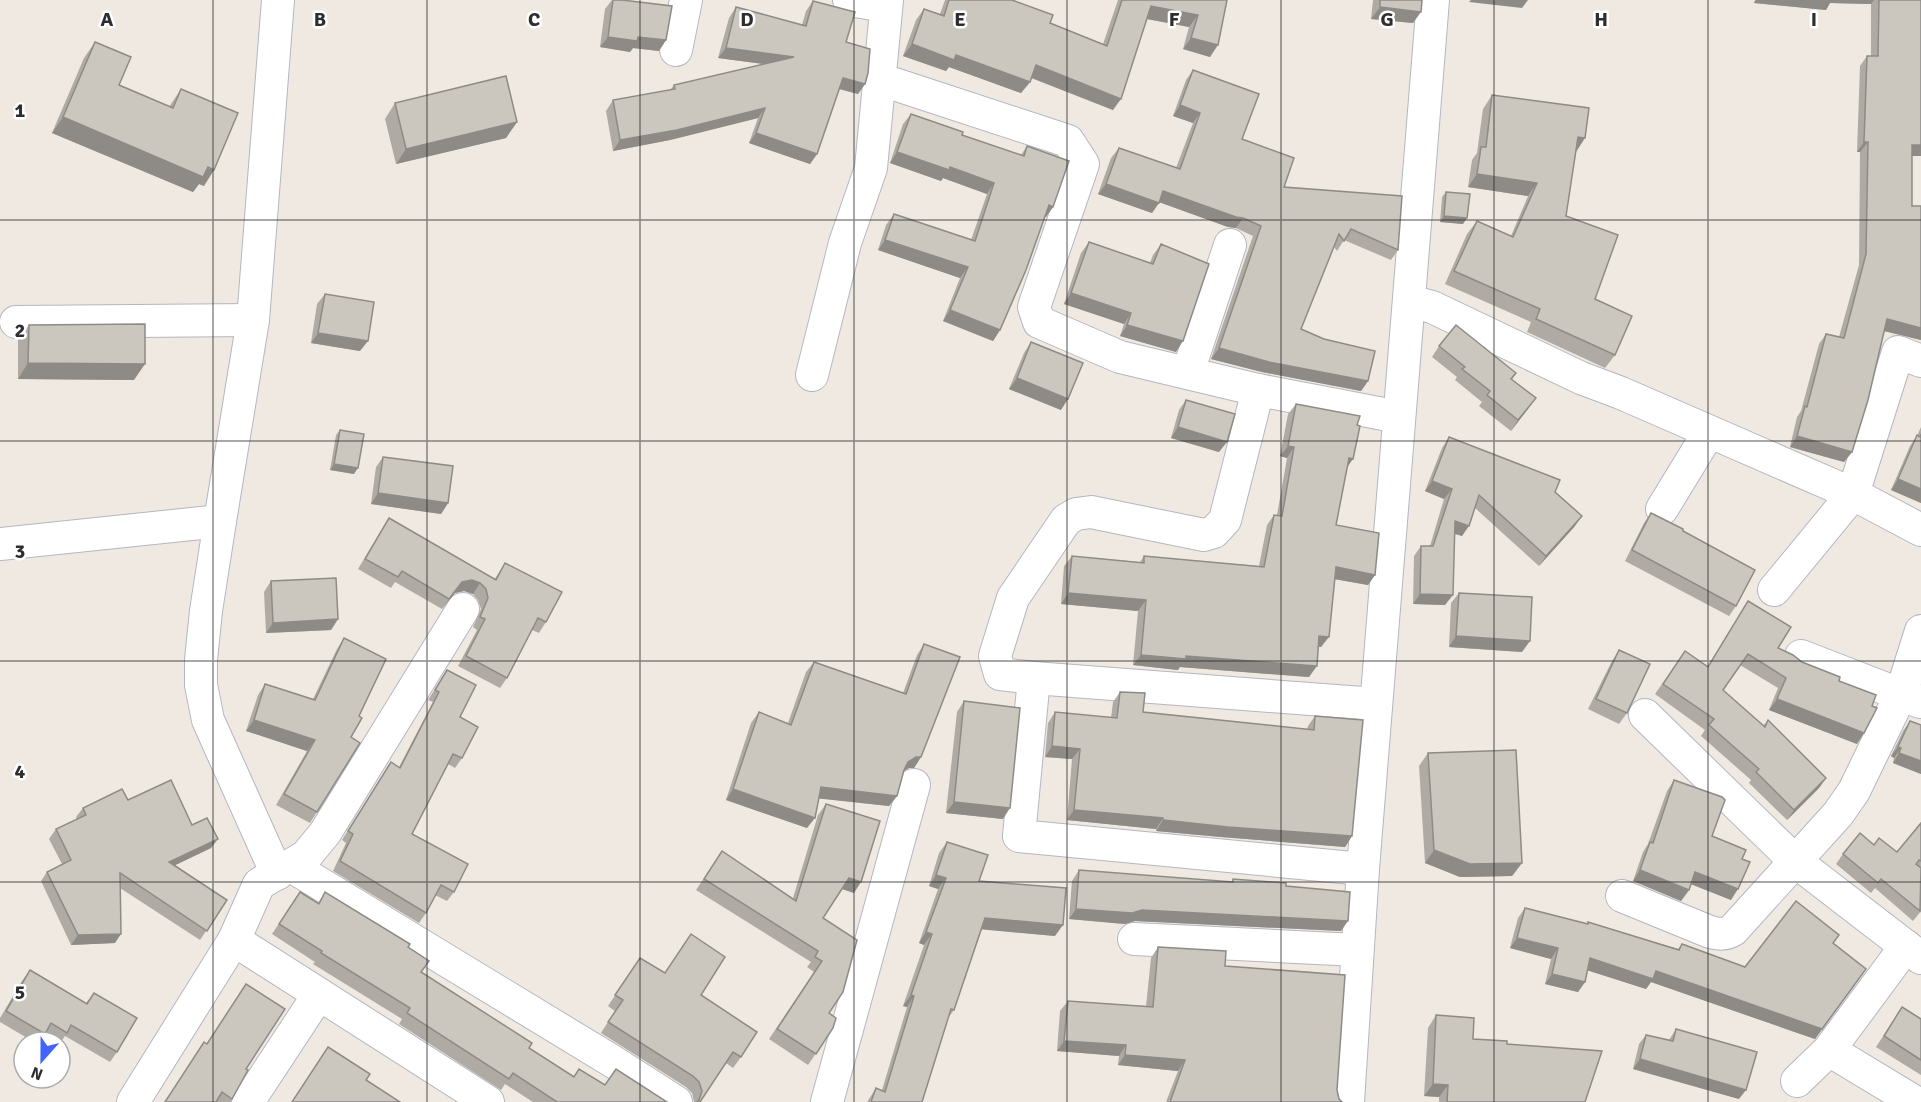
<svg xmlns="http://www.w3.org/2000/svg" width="1921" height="1102" font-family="Signika,sans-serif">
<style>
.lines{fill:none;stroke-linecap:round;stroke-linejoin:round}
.street-casing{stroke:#b4b7c1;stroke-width:34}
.street{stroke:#fff;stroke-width:32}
.wall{fill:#afaba4}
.shaded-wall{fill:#8e8b86}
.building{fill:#cbc7bf;stroke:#8e8b86;stroke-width:1.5}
.grid{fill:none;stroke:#2e2e2e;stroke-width:1.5;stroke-opacity:0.55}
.grid-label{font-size:20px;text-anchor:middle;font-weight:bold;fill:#2e2e2e;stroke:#fff;stroke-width:5;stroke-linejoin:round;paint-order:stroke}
</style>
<rect width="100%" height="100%" fill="#efe9e1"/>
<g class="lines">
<g class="street-casing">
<g id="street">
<path d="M849 0 885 6"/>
<path d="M676 50 686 0"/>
<path d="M879 79 1068 141 1083 164 1034 307 1039 322 1120 357 1258 390 1399 417"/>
<path d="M1409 301 1432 307 1581 378 1621 393 1853 494 1921 530"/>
<path d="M16 322 253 320"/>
<path d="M1188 372 1230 245"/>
<path d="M812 375 845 243 871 168 887 0"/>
<path d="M1258 390 1225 520 1214 532 1204 535 1091 512 1076 514 1066 520 1013 598 995 656 1000 674 1034 678 1376 704"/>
<path d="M1662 509 1709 432"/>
<path d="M0 544 220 521"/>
<path d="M1774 590 1853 494 1898 352 1921 361"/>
<path d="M1801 656 1920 702"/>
<path d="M1034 678 1019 836 1363 869"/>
<path d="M1645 715 1795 861 1921 958"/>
<path d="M291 866 612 1061 676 1102"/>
<path d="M277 874 208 720 201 685V660L206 611 220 521 253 320 278 0"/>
<path d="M1622 896 1710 932C1719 934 1725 935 1733 930L1838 814 1854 791 1901 694 1921 631"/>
<path d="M1134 939 1357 950"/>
<path d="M234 940 259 884 306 856 325 833 463 609"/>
<path d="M1829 1050 1915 1102"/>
<path d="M1797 1081 1829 1050 1906 946"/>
<path d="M133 1102 234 940 488 1102"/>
<path d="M248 1102 319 994"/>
<path d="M827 1102 914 785"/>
<path d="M1348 1102 1363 869 1433 0"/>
</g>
</g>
<use href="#street" class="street"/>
</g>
<g class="wall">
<path d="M612 0 666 40 659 51 633 48 630 52 600 47 605 9Z"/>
<path d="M945 0H1012L1050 23 1103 44 1118 0H1227L1210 57 1183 49 1189 27 1147 19 1113 110 1031 78 1030 82 1021 93 949 67 946 71 903 56 916 20 924 9 940 14Z"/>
<path d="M1373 0H1422L1413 23 1371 19Z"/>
<path d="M1755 0H1921L1912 156V206H1921V340L1884 331 1852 452 1844 462 1790 447 1797 417 1801 411 1819 344 1826 334 1839 337 1859 265 1860 152H1857L1860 66 1867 56H1871V4L1830 3 1826 10 1754 3Z"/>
<path d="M813 1 846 42 865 84 858 94 839 89 817 154 810 164 749 143 758 118 670 140 613 151 606 111 613 100 670 90 674 85 763 64 718 58 729 18 736 7 802 25 806 11Z"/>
<path d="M95 42 119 85 169 107 181 89 204 186 199 184 193 192 52 133 84 58Z"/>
<path d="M1193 70 1242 139 1284 187 1398 250 1391 260 1344 240 1337 251 1334 247 1301 329 1368 381 1361 391 1262 372 1211 359 1253 236 1236 228 1228 227 1159 202 1152 213 1098 194 1111 158 1119 148 1176 168 1193 123 1173 116 1186 80Z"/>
<path d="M1492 95 1576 151 1566 216 1615 355 1605 368 1527 332 1531 322 1445 284 1467 234 1477 221 1511 236 1528 196 1468 187 1472 160 1477 153 1483 109Z"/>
<path d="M395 103 517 122 506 138 396 164 385 119Z"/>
<path d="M911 114 962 135 1021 155 1027 146 1053 207 1046 217H1045L1000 330 993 341 943 321 960 278 878 250 886 225 894 214 971 240 987 194 943 178 941 181 890 163 903 124Z"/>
<path d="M1446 192 1463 224 1440 222 1442 197Z"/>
<path d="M1089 242 1150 263 1153 255 1161 244 1176 352 1120 336 1124 324 1064 304 1081 253Z"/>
<path d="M325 294 360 351 311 343 317 304Z"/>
<path d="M29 325 134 380 18 379V340Z"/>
<path d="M1031 342 1061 410 1009 389 1024 353Z"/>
<path d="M1439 346 1516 373 1512 379 1536 398 1511 431 1479 406 1482 402 1455 380 1457 377 1432 357Z"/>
<path d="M1186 400 1219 452 1171 438 1179 410Z"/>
<path d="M1296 404 1347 468 1336 525 1375 575 1368 585 1335 579 1321 647H1318L1309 677 1180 667 1178 670 1133 665 1138 611 1061 604 1064 566 1072 556 1140 562 1144 556 1259 566 1267 525 1274 515H1277L1287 458 1280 456 1288 414Z"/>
<path d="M1921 427V503L1891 490 1910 446 1917 436Z"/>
<path d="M340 430 354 474 330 470 336 435Z"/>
<path d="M1449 437 1555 492 1575 526 1539 566 1475 508 1462 536 1454 534 1445 605 1413 604 1414 556 1421 546H1430L1444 499 1425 491 1442 448Z"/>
<path d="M383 457 448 503 441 514 371 504 376 467Z"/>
<path d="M1651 513 1683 531 1736 606 1729 616 1625 561 1644 523Z"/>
<path d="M389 518 494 580 505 563 546 622 539 633 532 630 507 678 500 688 458 666 477 630 473 627 481 609 478 600 473 594 464 591 455 593 442 609 395 582 391 588 358 569 382 529Z"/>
<path d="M271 581 338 619 331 630 266 633 264 592Z"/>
<path d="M1459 593 1522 652 1449 647 1451 603Z"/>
<path d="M1748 601 1778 648 1802 662 1839 681 1857 744 1769 710 1778 688 1740 665 1723 690 1763 726 1768 720 1826 778 1819 788 1787 820 1749 783 1751 780 1701 736 1705 730 1655 694 1685 651 1708 666Z"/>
<path d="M344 638 359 716 351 737 317 812 310 823 276 805 307 751 246 731 258 695 265 684 313 699 337 649Z"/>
<path d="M924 644 921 757 914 768H909L904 771 897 796 889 806 819 798 807 828 726 800 751 723 759 712 788 723 806 672 814 662 903 693 917 655Z"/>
<path d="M1619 650 1627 713 1619 724 1588 709 1612 661Z"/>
<path d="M447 670 460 717 462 758 455 768 448 764 412 834 454 892 447 901 435 895 426 913 419 923 333 871 346 843 342 840 391 762 399 767 433 702 428 700Z"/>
<path d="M1120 692 1143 712 1307 729 1308 726 1315 716 1352 836 1345 847 1221 837 1156 831V829L1067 820 1072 759 1045 757 1048 723 1055 712 1111 718 1113 702Z"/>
<path d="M964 701 1003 819 946 813 957 712Z"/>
<path d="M1910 721 1921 725V774L1893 763 1894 758 1891 756 1903 731Z"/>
<path d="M1428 753 1522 863 1512 876 1460 877 1425 863 1419 766Z"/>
<path d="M1674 780 1712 836 1742 859 1731 900 1691 884 1689 890 1681 901 1633 881 1643 852 1648 844 1667 791Z"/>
<path d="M128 800 192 825 211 848 175 865 227 900 200 940 120 888 115 943 71 945 41 881 47 872 62 864 49 839 56 829 77 820 76 817 83 808Z"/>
<path d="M826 804 854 893 842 889 823 918 829 1013 833 1028 808 1065 769 1039 814 972 807 967 811 962 696 890 722 851 793 898 818 815Z"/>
<path d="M1921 823V911L1913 921 1875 888 1871 893 1836 864 1843 854 1874 845 1897 852Z"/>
<path d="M947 842 979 881 1055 936 982 929 954 1010 948 1018 922 1102H867L876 1088 882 1090 907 1007 903 1006 924 945 919 943 938 889 929 886 939 853Z"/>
<path d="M1079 870 1231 882 1233 879 1286 886 1341 931 1135 921 1125 924 1069 919 1072 881Z"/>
<path d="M300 892 318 903 325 892 408 947 421 972 529 1048 574 1076 605 1085 616 1069 667 1102H533L505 1084 501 1090 399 1024 402 1019 313 964 315 962 272 934Z"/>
<path d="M1525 908 1587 924 1588 922 1678 949 1682 944 1745 967 1839 935 1833 944 1859 979 1815 1039 1651 982 1646 989 1588 970 1585 982 1578 992 1545 984 1551 959 1510 948 1518 918Z"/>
<path d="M1158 947 1225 966 1337 1090 1339 1099 1342 1102H1166L1178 1071 1118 1065 1119 1056 1057 1051 1060 1011 1068 1001 1146 1006 1151 958Z"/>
<path d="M640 958 701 995 741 1057 733 1068 726 1063 700 1102H694L692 1093 686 1087 601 1033 615 1011 608 1006Z"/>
<path d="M30 970 86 1003 94 993 117 1052 110 1062 65 1036 60 1043V1042H58L45 1034 40 1042H34L0 1022V1018L22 981Z"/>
<path d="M246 984V1069L232 1099 231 1102H164L207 1044Z"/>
<path d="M1902 1007 1921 1019V1075L1876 1047Z"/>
<path d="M1436 1015 1473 1039 1507 1044 1585 1102H1439V1097L1424 1096 1428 1028Z"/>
<path d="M1676 1029 1739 1099 1633 1069 1639 1044 1646 1035 1669 1040Z"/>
</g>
<g class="shaded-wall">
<path d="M1471 0H1528L1522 8 1469 2Z"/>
<path d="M1756 0H1874L1871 4 1830 3 1826 10 1754 3Z"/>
<path d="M1151 6 1198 15 1189 27 1142 18Z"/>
<path d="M1380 7 1421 12 1413 23 1371 19Z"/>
<path d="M608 37H638L666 40 659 51 633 48 630 52 600 47Z"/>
<path d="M1191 38 1218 45 1210 57 1183 49Z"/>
<path d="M912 44 956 55 1030 82 1021 93 949 67 946 71 903 56Z"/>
<path d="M726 48 794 57 787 67 718 58Z"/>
<path d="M1036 65 1121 99 1113 110 1027 76Z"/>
<path d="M843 78 865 84 858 94 836 88Z"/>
<path d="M1180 105 1200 113 1193 123 1173 116Z"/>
<path d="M765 108 758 118 670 140 613 151 620 140Z"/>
<path d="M63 117 214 170 204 186 199 184 193 192 52 133Z"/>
<path d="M517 122 506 138 396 164 406 149Z"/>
<path d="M756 133 817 154 810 164 749 143Z"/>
<path d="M1578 137 1585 138 1576 152Z"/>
<path d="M1864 142H1868L1860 152H1857Z"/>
<path d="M1912 145H1921V156H1905Z"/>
<path d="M897 152 950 167 994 183 987 194 943 178 941 181 890 163Z"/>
<path d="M1477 174 1537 183 1528 196 1468 187Z"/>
<path d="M1106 184 1159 203 1152 213 1098 194Z"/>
<path d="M1163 191 1243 218 1236 228 1228 227 1156 201Z"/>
<path d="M1049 205 1053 207 1046 217 1041 216Z"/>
<path d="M1444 216 1467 218 1463 224 1440 222Z"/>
<path d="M885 240 968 267 960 278 878 250Z"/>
<path d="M1071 293 1131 313 1124 324 1064 304Z"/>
<path d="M950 310 1000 330 993 341 943 321Z"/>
<path d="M1887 319 1921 328V340L1880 330Z"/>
<path d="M1127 325 1183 341 1176 352 1120 336Z"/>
<path d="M318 333 368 341 360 351 311 343Z"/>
<path d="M1219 348 1368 381 1361 391 1262 372 1211 359Z"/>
<path d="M28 363 145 364 134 380 18 379Z"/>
<path d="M1017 378 1068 399 1061 410 1009 389Z"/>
<path d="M1536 398 1528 409 1511 431 1518 420Z"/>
<path d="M1178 427 1227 442 1219 452 1171 438Z"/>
<path d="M1797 436 1852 452 1844 462 1790 447Z"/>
<path d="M1288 446 1294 447 1287 458 1280 456Z"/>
<path d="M1349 458 1353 459 1346 469Z"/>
<path d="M334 464 358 468 354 474 330 470Z"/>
<path d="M1898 479 1921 489V503L1891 490Z"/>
<path d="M1432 481 1452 489 1444 499 1425 491Z"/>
<path d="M378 493 448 503 441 514 371 504Z"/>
<path d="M1582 516 1575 526 1539 566 1546 556Z"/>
<path d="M1455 521 1469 526 1462 536 1448 531Z"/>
<path d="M1336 567 1375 575 1368 585 1328 578Z"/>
<path d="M472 580 480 583 473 594 464 591 455 593 442 609 462 582Z"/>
<path d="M1068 593 1146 600 1138 611 1061 604Z"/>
<path d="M1420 594 1453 595 1445 605 1413 604Z"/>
<path d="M338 619 331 630 266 633 273 623Z"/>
<path d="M1319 636 1329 637 1321 647 1312 646Z"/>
<path d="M1456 636 1530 641 1522 652 1449 647Z"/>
<path d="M1141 655 1186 656 1317 666 1309 677 1180 667 1178 670 1133 665Z"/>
<path d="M1777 699 1864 733 1857 744 1769 710Z"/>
<path d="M254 720 315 740 307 751 246 731Z"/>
<path d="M1052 746 1080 749 1072 759 1045 757Z"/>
<path d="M1898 747 1901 748 1894 758 1891 756Z"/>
<path d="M1899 753 1921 761V774L1893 763Z"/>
<path d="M916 757H921L914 768H909L901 773 908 762Z"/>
<path d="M1826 778 1819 788 1787 820 1794 810Z"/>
<path d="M821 787 897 796 889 806 814 798Z"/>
<path d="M733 789 815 818 807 828 726 800Z"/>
<path d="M954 802 1010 808 1003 819 946 813Z"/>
<path d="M1074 810 1163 818 1156 829 1067 820Z"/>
<path d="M1163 820 1352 836 1345 847 1221 837 1156 831Z"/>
<path d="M218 839 211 848 163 871 169 862Z"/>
<path d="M1434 850 1522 863 1512 876 1460 877 1425 863Z"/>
<path d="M1640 870 1689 890 1681 901 1633 881Z"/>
<path d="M1695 872 1738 889 1731 900 1688 883Z"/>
<path d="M936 875 946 878 938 889 929 886Z"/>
<path d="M849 878 861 882 854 893 842 889Z"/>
<path d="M1076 909 1142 910 1348 921 1341 931 1135 921 1125 924 1069 919Z"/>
<path d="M985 918 1063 925 1055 936 978 929Z"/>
<path d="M926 932 932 934 924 945 919 943Z"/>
<path d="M121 934 115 943 71 945 78 935Z"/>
<path d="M1517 938 1558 948 1551 959 1510 948Z"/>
<path d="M1590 958 1656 971 1859 979 1815 1039 1651 982 1646 989 1583 969Z"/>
<path d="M1552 974 1585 982 1578 992 1545 984Z"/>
<path d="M911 995 914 996 907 1007 903 1006Z"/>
<path d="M1064 1041 1126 1045 1119 1056 1057 1051Z"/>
<path d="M1125 1055 1185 1060 1178 1071 1118 1065Z"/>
<path d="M1640 1059 1746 1090 1739 1099 1633 1069Z"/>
<path d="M1433 1084 1448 1085 1439 1097 1424 1096Z"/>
</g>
<g class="building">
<path d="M613 0H622L672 6 666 40 638 37 637 41 608 37Z"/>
<path d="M949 0H1012L1053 15 1050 23 1107 46 1122 0H1227L1218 45 1191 38 1198 15 1151 6 1121 99 1036 65 1030 82 956 55 954 60 912 44 924 9 944 16Z"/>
<path d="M1380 0H1422L1421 12 1380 7Z"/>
<path d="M1879 0H1921V145H1912V206H1921V328L1887 319 1868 400 1852 452 1797 436 1805 406 1807 407 1826 334 1844 338 1866 254 1868 142H1864L1867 56H1878Z"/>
<path d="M813 1 855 12 846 42 870 49 868 73 865 84 843 78 817 154 756 133 765 108 677 130 620 140 613 100 675 89 674 85 794 57 726 48 736 7 806 26Z"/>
<path d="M95 42 131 57 119 85 173 108 181 89 238 113 214 170 208 167 203 177 63 117Z"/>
<path d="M1193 70 1259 94 1242 139 1294 158 1284 187 1402 196 1398 250 1351 229 1344 241 1339 234 1301 329 1324 339 1375 351 1368 381 1269 362 1219 348 1261 226 1243 218 1236 217 1163 191 1159 203 1106 184 1119 148 1180 169 1200 113 1180 105Z"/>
<path d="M506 76 517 122 406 149 395 103Z"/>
<path d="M1492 95 1589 108 1585 138 1578 137 1566 216 1618 235 1595 299 1632 316 1615 355 1536 319 1540 309 1454 271 1477 221 1513 237 1537 183 1477 174 1481 147H1486Z"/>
<path d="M911 114 963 132 962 135 1024 156 1027 146 1069 161 1053 207 1049 205 1026 270 1000 330 950 310 968 267 885 240 894 214 975 241 994 183 950 167 949 170 897 152Z"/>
<path d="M1446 192 1470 194 1467 218 1444 216Z"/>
<path d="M1089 242 1153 264 1161 244 1209 264 1183 341 1127 325 1131 313 1071 293Z"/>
<path d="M325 294 374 302 368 341 318 333Z"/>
<path d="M145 324V364L28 363 29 325Z"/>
<path d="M1456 325 1516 373 1511 379 1536 398 1518 420 1487 395 1490 391 1462 369 1465 367 1439 346Z"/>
<path d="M1031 342 1083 363 1068 399 1017 378Z"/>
<path d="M1186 400 1235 414 1227 442 1178 427Z"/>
<path d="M1296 404 1360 416 1357 425 1360 426 1353 459 1349 458 1336 525 1379 533 1375 575 1336 567 1329 637 1319 636 1317 666 1186 656V659L1141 655 1146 600 1068 593 1072 556 1144 563V556L1264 567 1274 515 1282 516 1294 447 1288 446Z"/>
<path d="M340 430 364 434 358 468 334 464Z"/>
<path d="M1921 434V489L1898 479 1917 435 1920 437Z"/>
<path d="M1449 437 1560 480 1555 492 1582 516 1546 556 1479 495 1469 526 1455 521 1453 595 1420 594 1421 546H1433L1452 489 1432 481Z"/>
<path d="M383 457 453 466 448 503 378 493Z"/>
<path d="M1651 513 1683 529V531L1755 570 1736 606 1632 550Z"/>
<path d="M389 518 496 580 505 563 562 592 546 622 538 618 507 678 466 656 485 619 480 617 488 598 486 589 480 583 472 580 462 582 449 599 402 571 398 577 365 559Z"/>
<path d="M336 578 338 619 273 623 271 581Z"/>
<path d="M1459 593 1532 597 1530 641 1456 636Z"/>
<path d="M1748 601 1791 627 1778 648 1793 655 1802 662 1840 677 1839 681 1876 695 1872 706 1877 708 1864 733 1777 699 1786 678 1748 654 1723 690 1765 727 1768 720 1826 778 1794 810 1756 772 1759 769 1709 725 1714 719 1663 684 1685 651 1708 667Z"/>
<path d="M344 638 386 659 359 716 362 718 351 737 360 743 317 812 284 794 315 740 254 720 265 684 315 700Z"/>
<path d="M924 644 960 657 921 757H916L908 762 904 770 897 796 821 787 815 818 733 789 759 712 791 725 814 662 906 694Z"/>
<path d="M1619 650 1650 664 1627 713 1596 699Z"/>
<path d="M447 670 476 685 460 717 478 727 462 758 453 754 412 834 468 864 454 892 441 885 426 913 340 861 353 834 348 831 391 762 400 768 439 692 435 690Z"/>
<path d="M1120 692 1145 693 1143 712 1314 730 1315 716 1363 720 1352 836 1228 827 1163 820V818L1074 810 1080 749 1052 746 1055 712 1117 718Z"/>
<path d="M964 701 1020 708 1010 808 954 802Z"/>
<path d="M1910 721 1921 725V761L1899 753 1901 748 1898 747Z"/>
<path d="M1516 750 1522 863 1470 864 1434 850 1428 753Z"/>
<path d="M171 780 192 825 207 818 218 839 169 862 227 900 207 931 120 873 121 934 78 935 47 872 71 860 56 829 86 815 83 808 122 789 128 800Z"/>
<path d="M1674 780 1722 797 1725 800 1712 836 1746 850 1742 859 1750 862 1738 889 1695 872 1689 890 1640 870 1650 842 1653 843Z"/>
<path d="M826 804 880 821 861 882 849 878 823 918 857 940 843 992 829 1013 836 1018 833 1028 816 1054 777 1029 822 961 815 957 818 951 704 879 722 851 796 901Z"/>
<path d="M1921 823V861L1919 860 1916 864 1921 868 1920 911 1881 879 1878 883 1843 854 1860 833 1874 845 1879 838 1897 852Z"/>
<path d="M947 842 988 855 979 881 1066 888 1063 925 985 918 954 1010 951 1009 922 1102H871L876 1088 885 1092 914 996 911 995 932 934 926 932 946 878 936 875Z"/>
<path d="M1079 870 1233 882V879L1286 883V886L1350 892 1348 921 1142 910 1132 913 1076 909Z"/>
<path d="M300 892 319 904 325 892 410 944 408 947 429 961 421 972 532 1043 529 1048 574 1077 579 1069 605 1085 616 1069 667 1102H557L513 1073 509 1079 407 1013 410 1008 321 953 322 951 279 924Z"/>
<path d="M1796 901 1839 935 1833 943 1866 969 1822 1029 1656 971 1653 979 1590 958 1585 982 1552 974 1558 948 1517 938 1525 908 1588 924V922L1679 950 1682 944 1745 967Z"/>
<path d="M691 934 725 957 701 995 757 1032 741 1057 733 1052 700 1102H697L699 1100 702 1091 699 1082 693 1076 608 1022 623 1000 615 995 640 958 665 973Z"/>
<path d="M1158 947 1226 951 1225 966 1345 975 1337 1090 1339 1099 1342 1102H1170L1185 1060 1125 1055 1126 1045 1064 1041 1068 1001 1153 1007Z"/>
<path d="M30 970 87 1004 94 993 137 1018 117 1052 71 1025 67 1033 51 1023 45 1034 6 1011Z"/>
<path d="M246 984 285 1009 246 1069 248 1070 232 1099 222 1092 216 1102H165L204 1042 207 1044Z"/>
<path d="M1902 1007 1921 1019V1060L1884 1036Z"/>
<path d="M1436 1015 1474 1018 1473 1039 1507 1041V1044L1602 1051 1585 1102H1447L1448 1085 1433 1084Z"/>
<path d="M1676 1029 1757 1052 1746 1090 1640 1059 1646 1035 1673 1041Z"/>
<path d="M328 1047 370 1074 366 1080 400 1102H292Z"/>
</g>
<path class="grid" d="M213 0V1102M427 0V1102M640 0V1102M854 0V1102M1067 0V1102M1281 0V1102M1494 0V1102M1708 0V1102M0 220H1921M0 441H1921M0 661H1921M0 882H1921"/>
<g class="grid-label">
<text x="107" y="26">A</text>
<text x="320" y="26">B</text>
<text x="534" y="26">C</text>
<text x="747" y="26">D</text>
<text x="960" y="26">E</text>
<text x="1174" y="26">F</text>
<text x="1387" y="26">G</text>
<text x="1601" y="26">H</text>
<text x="1814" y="26">I</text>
<text x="20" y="117">1</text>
<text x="20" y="337">2</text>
<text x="20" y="558">3</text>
<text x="20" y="778">4</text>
<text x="20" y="999">5</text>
</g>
<g transform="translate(42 1060) rotate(201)"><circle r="28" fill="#ffffff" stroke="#ababab" stroke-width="1.5"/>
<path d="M0-4.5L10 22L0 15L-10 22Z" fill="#4264fb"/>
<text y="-9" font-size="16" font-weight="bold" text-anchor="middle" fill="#2e2e2e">N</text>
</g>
</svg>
